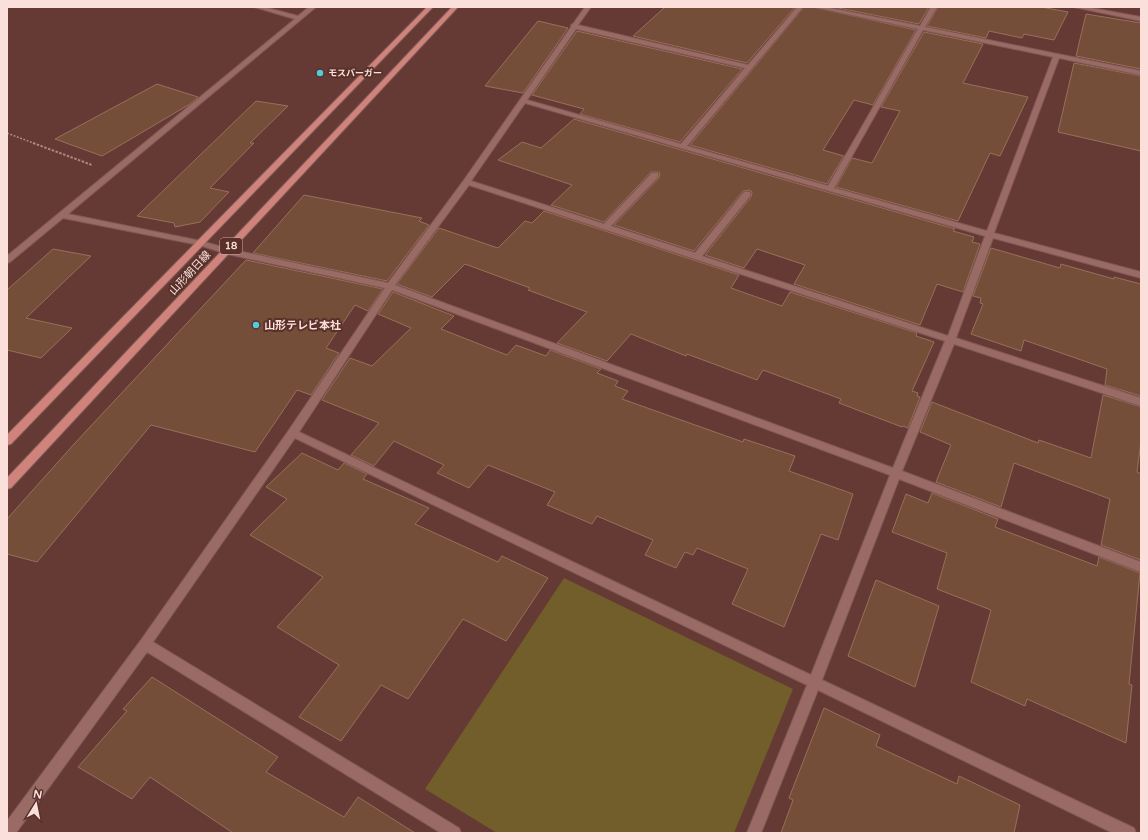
<svg xmlns="http://www.w3.org/2000/svg" width="1148" height="840" font-family="'Varela Round','Noto Sans JP',sans-serif">
<style>
.green{fill:#725e2a}
.building{fill:#754e39;stroke:#996f5a}
.lines{fill:none;stroke-linecap:round;stroke-linejoin:round}
.minor-casing{stroke:#7e5955;stroke-width:2}
.major-casing{stroke:#7e5955;stroke-width:2}
.path-far1{stroke:#ac8883;stroke-width:1.5;stroke-dasharray:2 1.5;stroke-linecap:butt}
.path{stroke:#ac8883;stroke-width:2;stroke-dasharray:2.5 1.5;stroke-linecap:butt}
.minor{fill:#9a6a64;fill-rule:evenodd}
.major{fill:#d0837a;fill-rule:evenodd}
.poi-dot{fill:#53cbdb;stroke:#59302a;stroke-width:1.5}
.labels{text-anchor:middle;dominant-baseline:central;stroke-width:4;stroke-linejoin:round;paint-order:stroke}
.far-poi-label{font-size:9px;font-weight:bold;fill:#fbdfdb;stroke:#59302a;text-anchor:start}
.shield{fill:#59302a;stroke:#caaaa6;stroke-width:1}
.shield-label{font-size:10px;font-weight:bold;fill:#fbdfdb}
.street-label{font-size:11px;fill:#fbdfdb;stroke:#59302a}
.poi-label{font-size:11px;font-weight:bold;fill:#fbdfdb;stroke:#59302a;text-anchor:start}
</style>
<rect width="100%" height="100%" fill="#653a35"/>
<path class="green" d="M564 578 793 689 734 833H497L425 789Z"/>
<g class="building">
<path d="M665 7H795L747 63 633 36Z"/>
<path d="M804 7H813L916 30 873 105 854 100 823 150 844 156 827 184 690 145Z"/>
<path d="M833 7H929L919 24Z"/>
<path d="M938 7H1041L1068 12 1054 40 1024 34 1022 38 989 31 986 38 927 26Z"/>
<path d="M1086 14 1141 23V69L1076 56Z"/>
<path d="M538 21 568 28 523 93 485 86Z"/>
<path d="M577 31 742 69 680 142 580 114 584 109 532 95Z"/>
<path d="M924 32 983 44 963 83 1028 97 1000 156 990 153 958 221 836 187 852 158 872 163 900 111 881 107Z"/>
<path d="M1074 63 1141 76V151L1058 132Z"/>
<path d="M157 84 198 97 190 104 102 156 55 139Z"/>
<path d="M256 101 288 106 250 143H254L210 188 229 192 200 222 175 227 174 223 137 216Z"/>
<path d="M574 119 955 229 953 231 974 237 972 242 980 244 963 292 937 284 920 325 794 284 805 265 757 249 744 268 705 255 751 197 752 192 750 190 743 191 694 251 614 225 659 178 660 173 658 172H651L604 222 551 205 572 185 498 160 522 142 541 148Z"/>
<path d="M304 195 422 218 419 221 429 225 387 281 253 253Z"/>
<path d="M544 211 739 275 731 288 782 306 790 292 917 333 916 336 934 342 912 391 918 393 917 396 920 397 908 428 903 426 902 427 839 403 841 399 763 370 757 380 687 354 686 356 631 334 607 361 557 343 587 312 528 290 530 288 465 264 432 297 397 284 439 228 498 248 525 221 532 223Z"/>
<path d="M991 248 1060 268 1061 264 1114 279V277L1141 284V396L1105 385 1107 369 1024 340 1021 351 971 334 983 304 980 303 981 298 973 296Z"/>
<path d="M53 249 91 256 26 318 72 328 41 358 7 350V290Z"/>
<path d="M246 260 383 289 368 311 355 305 326 348 339 353 311 395 297 390 255 452 151 425 37 562 7 554V519L75 443Z"/>
<path d="M393 292 454 316 441 329 507 355 516 345 546 356 550 350 601 369 597 373 618 381 615 386 628 391 622 399 743 442 744 439 795 456 789 471 853 494 838 540 821 534 784 627 732 604 748 569 697 548 693 555 685 552 676 568 645 555 653 540 597 516 592 524 547 505 555 492 488 465 469 488 437 473 444 465 394 441 374 466 351 455 379 423 322 400 350 358 372 366 411 328 378 314Z"/>
<path d="M1103 395 1141 407V441L1137 472 1141 474V560L1101 545 1110 499 1014 463 1001 507 936 482 951 445 920 432 932 402 1038 443 1039 440 1091 458Z"/>
<path d="M302 453 338 470 344 463 367 474 363 479 429 508 415 524 498 562 502 556 548 578 506 641 463 619 408 699 381 685 341 741 299 717 339 665 277 627 323 577 250 535 287 499 266 487Z"/>
<path d="M932 493 998 519 995 527 1097 566 1099 557 1140 573 1129 684 1132 685 1126 743 1027 699 1025 706 971 682 991 610 937 589 947 553 892 532 906 494 928 503Z"/>
<path d="M876 580 939 606 915 687 848 656Z"/>
<path d="M152 677 278 757 266 772 344 817 358 797 415 833H233L150 777 132 799 78 767 127 711 123 709Z"/>
<path d="M824 708 880 735 876 746 957 784 959 776 1020 805 1014 833H781L793 800 789 798Z"/>
</g>
<g class="lines">
<g class="minor-casing">
<g id="minor">
<path d="M254 7H264L298 16 309 7H316L68 214 201 241 229 249 388 283 464 180 571 27V25L573 24 585 7H591L578 25 748 65 797 7H803L687 146 828 186 918 29 814 7H825L920 26 931 7H937L925 27 1141 71V75L1059 58 994 233 1141 272V278L993 238 956 338 1141 398V406L954 344 902 471 1141 562V572L899 479 822 680 1134 828 1136 833H1113L818 690 761 833H747L807 685 295 438 153 642 459 828 461 833H441L147 652 16 833H7V821L141 640 289 430 385 288 227 254 199 245 63 218 10 262 7 263V256L295 19ZM576 29 745 68 681 144 527 100ZM923 30 1053 57 987 231 834 188ZM525 103 985 236 948 336 702 256 750 196V192H744L695 253 611 226 658 177V173H652L604 224 471 181ZM469 185 945 341 893 468 395 285ZM392 290 890 475 811 675 299 432Z"/>
<path d="M1074 7H1086L1141 17V21Z"/>
</g>
</g>
<g class="major-casing">
<g id="major">
<path d="M427 7H433L11 444 7 445V435Z"/>
<path d="M452 7H458L11 488 7 489V478Z"/>
</g>
</g>
<path class="path-far1" d="M7 133 36 144"/>
<path class="path" d="M33 143 92 165"/>
<use href="#minor" class="minor"/>
<use href="#major" class="major"/>
</g>
<g class="poi-dot">
<circle cx="320" cy="73" r="4"/>
<circle cx="256" cy="325" r="4"/>
</g>
<g class="labels">
<g class="far-poi-label">
<text x="328" y="73">モスバーガー</text>
</g>
<rect class="shield" x="220" y="238" width="22" height="16" rx="3"/>
<g class="shield-label">
<text x="231" y="246">18</text>
</g>
<g class="street-label">
<text transform="translate(190 273) rotate(-47)">山形朝日線</text>
</g>
<g class="poi-label">
<text x="264" y="325">山形テレビ本社</text>
</g>
</g>
<rect width="1148" height="840" fill="none" stroke="#fbdfdb" stroke-width="16"/>
<g transform="translate(36 804) rotate(10)" stroke="#59302a" stroke-width="3" paint-order="stroke">
<path d="M0-3L7 15L0 10L-7 15Z" fill="#fbdfdb"/>
<text y="-6" font-size="11" font-weight="bold" text-anchor="middle" fill="#fbdfdb">N</text>
</g>
</svg>
